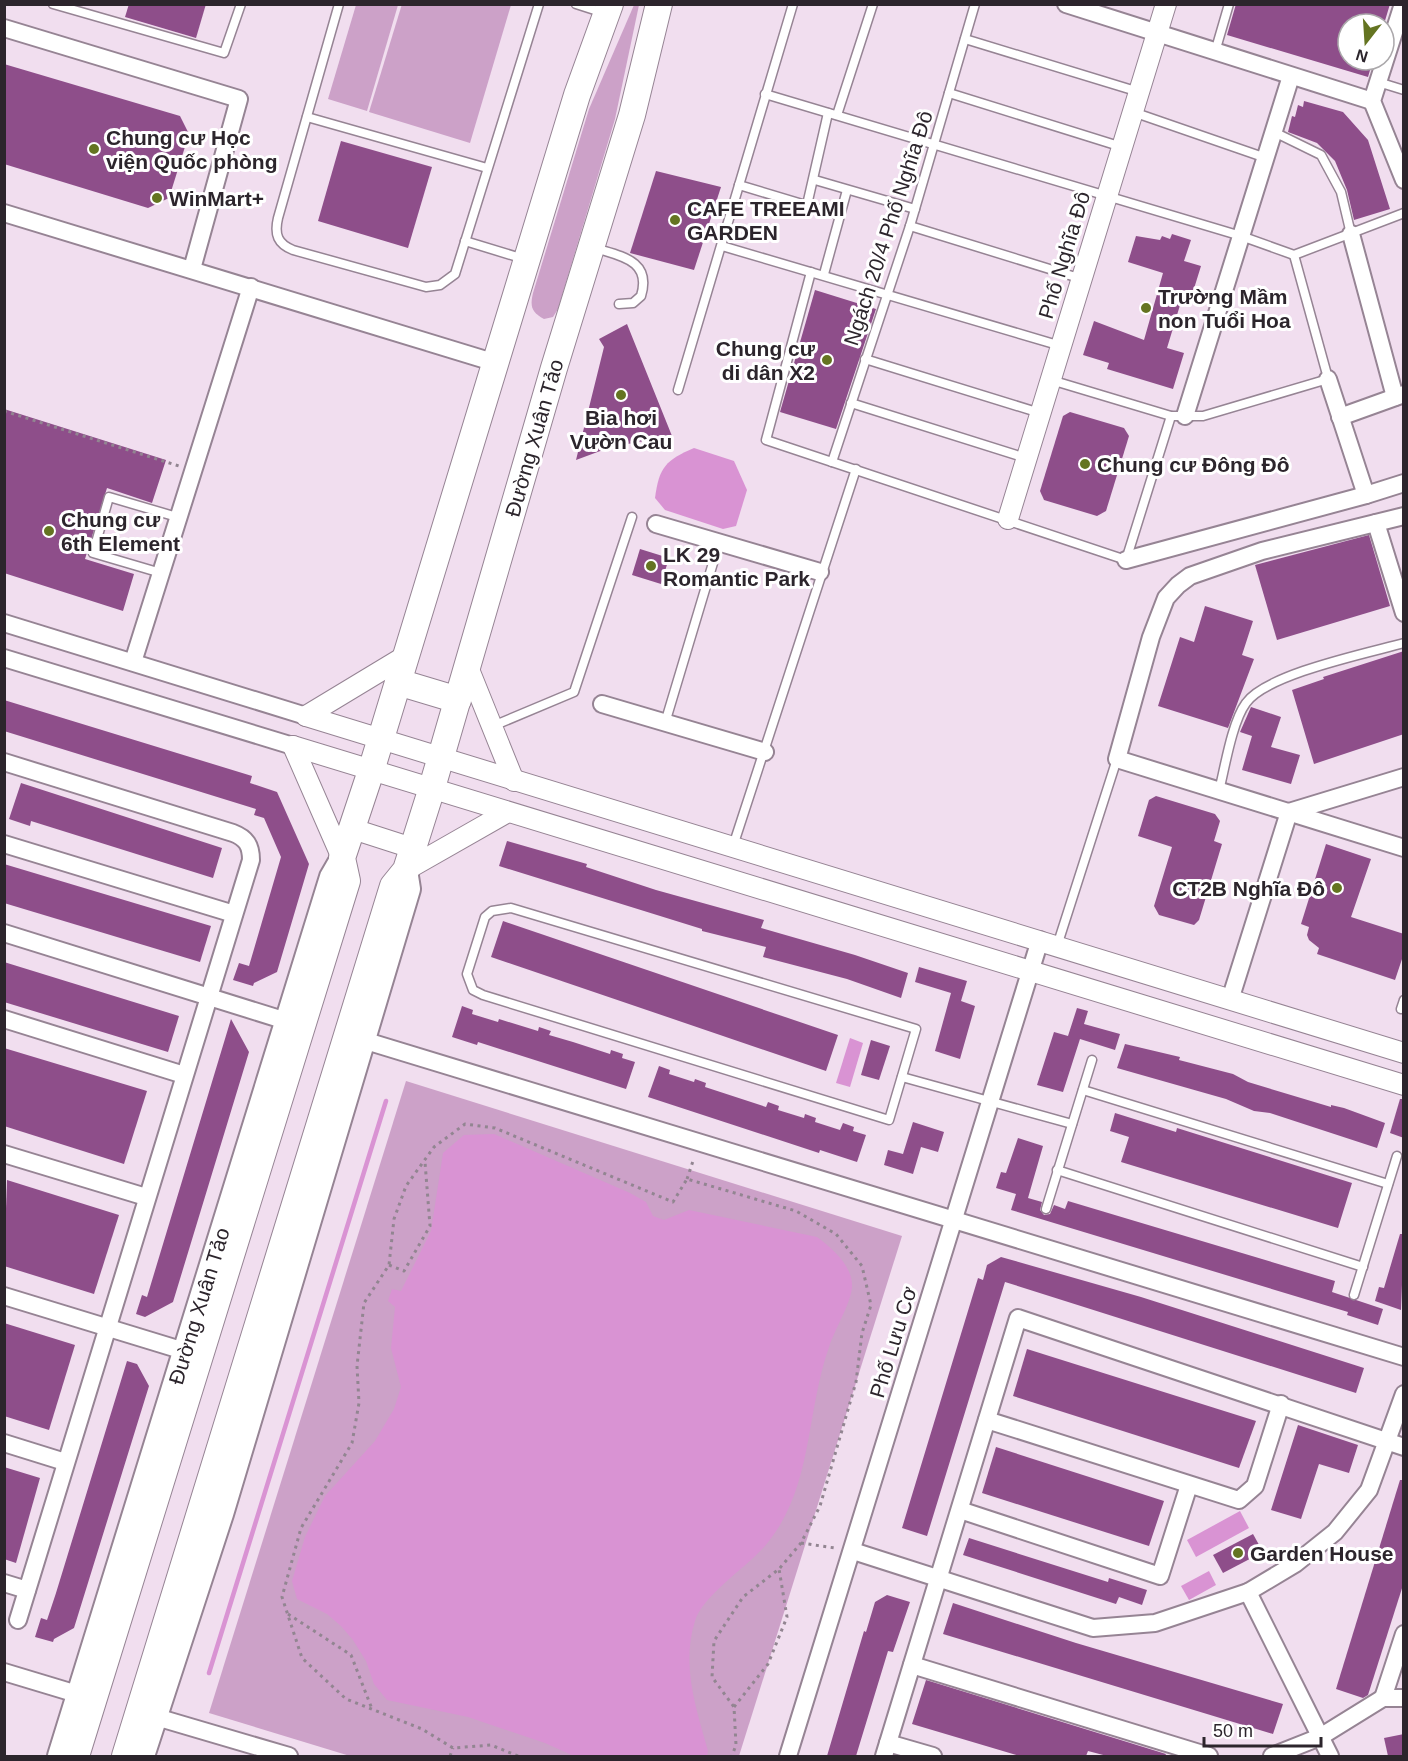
<svg xmlns="http://www.w3.org/2000/svg" width="1408" height="1761" font-family="Helvetica,sans-serif">
<style>
.green{fill:#cca1c8}
.water{fill:#d993d3}
.lines{fill:none;stroke-linecap:round;stroke-linejoin:round}
.stream{stroke:#d993d3;stroke-width:4.5}
.building{fill:#8e4e8a}
.service-casing{stroke:#968494;stroke-width:11}
.minor-casing{stroke:#968494;stroke-width:20}
.tertiary-casing{stroke:#968494;stroke-width:22}
.secondary-casing{stroke:#968494;stroke-width:26}
.primary-casing{stroke:#968494;stroke-width:28}
.path{stroke:#928591;stroke-width:3;stroke-dasharray:3 4.5;stroke-linecap:butt}
.service{stroke:#fff;stroke-width:8}
.minor{stroke:#fff;stroke-width:16}
.tertiary{stroke:#fff;stroke-width:20}
.secondary{stroke:#fff;stroke-width:22}
.primary{stroke:#fff;stroke-width:26}
.poi-dot{fill:#647421;stroke:#fff;stroke-width:2}
.labels{text-anchor:middle;dominant-baseline:central;stroke-width:6;stroke-linejoin:round;paint-order:stroke}
.poi-label{font-size:21px;font-weight:bold;fill:#2c252c;stroke:#fff;text-anchor:start}
.street-label{font-size:21px;fill:#2c252c;stroke:#fff}
</style>
<rect width="100%" height="100%" fill="#f1deef"/>
<g class="green">
<path d="M402 4 511 5 470 143 369 112Z"/>
<path d="M356 5H398L367 111 328 99Z"/>
<path d="M634 5H639L615 119 558 309 553 317 544 319C531 312 530 306 533 293L589 109Z"/>
<path d="M406 1081 902 1236 739 1756H350L209 1713Z"/>
</g>
<g class="water">
<path d="M694 448 734 461 747 490 736 526 723 529 665 510 655 498C659 467 666 460 694 448Z"/>
<path d="M850 1038 863 1043 850 1087 836 1083Z"/>
<path d="M494 1134 630 1193 646 1202 653 1216 664 1220 689 1210 817 1237C832 1248 853 1266 852 1287 851 1303 834 1331 829 1347 806 1412 813 1485 769 1541 751 1565 703 1594 695 1621 681 1665 696 1708 708 1751L707 1756H574L545 1743 468 1717 387 1700 374 1684 366 1661 353 1640 341 1626 327 1614 297 1599 292 1581 305 1537 325 1496 375 1441 394 1409 401 1387 391 1348 395 1307 388 1301 392 1289 401 1291 431 1231 443 1153 464 1135Z"/>
<path d="M1240 1511 1249 1528 1196 1557 1187 1540Z"/>
<path d="M1209 1571 1216 1585 1189 1600 1181 1586Z"/>
</g>
<g class="lines">
<path class="stream" d="M209 1673 386 1101"/>
</g>
<g class="building">
<path d="M129 4H206L196 38 125 17Z"/>
<path d="M1236 4H1390L1384 24H1348V60H1373L1368 77 1227 35Z"/>
<path d="M4 64 180 116 189 134 169 198 148 208 4 164Z"/>
<path d="M1304 101 1343 112 1368 140 1390 209 1354 220 1347 190 1335 161 1317 143 1288 132 1292 116 1295 117 1298 105 1303 107Z"/>
<path d="M341 141 432 167 408 248 318 221Z"/>
<path d="M656 171 721 187 694 270 630 253Z"/>
<path d="M1172 234 1191 240 1184 261 1201 266 1192 295 1184 292 1167 348 1184 353 1173 389 1107 369 1109 363 1083 355 1094 321 1144 340 1163 273 1128 262 1136 236 1160 240 1162 236 1170 239Z"/>
<path d="M815 290 876 309 836 429 780 412Z"/>
<path d="M627 324 672 436 611 447 576 460 604 347 599 339Z"/>
<path d="M4 409 166 460 152 503 107 488 85 559 134 574 123 611 4 573Z"/>
<path d="M1070 412 1124 428 1129 436 1106 511 1097 516 1044 500 1040 491 1063 416Z"/>
<path d="M1369 535 1390 606 1277 640 1255 565Z"/>
<path d="M640 549 669 558 661 584 632 575Z"/>
<path d="M1205 606 1253 621 1242 655 1254 659 1228 728 1158 706 1180 637 1194 642Z"/>
<path d="M1404 651V734L1314 764 1292 690 1324 679 1323 677Z"/>
<path d="M4 700 252 776 250 783 277 792 309 864 277 972 254 983 253 986 233 980 239 963 249 966 281 857 264 818 254 815 256 809 4 731Z"/>
<path d="M1251 707 1281 717 1271 747 1300 755 1291 784 1242 770 1252 736 1240 732Z"/>
<path d="M21 783 222 848 213 878 31 821 30 826 9 819Z"/>
<path d="M1156 796 1215 814 1220 821 1214 841 1222 844 1199 920 1194 925 1159 915 1154 906 1172 847 1138 836 1149 800Z"/>
<path d="M507 841 587 864 586 867 656 890 764 920 761 928 855 955 908 973 901 998 847 979 763 957 766 947 702 931V929L499 866Z"/>
<path d="M1326 844 1371 859 1351 917 1404 934V953L1395 980 1317 954 1319 948 1309 940 1307 935 1309 927 1301 924Z"/>
<path d="M4 864 211 926 200 962 4 903Z"/>
<path d="M503 921 838 1035 826 1071 491 957Z"/>
<path d="M4 962 179 1016 168 1052 4 1002Z"/>
<path d="M919 967 967 981 961 1001 975 1006 960 1059 935 1051 951 993 915 982Z"/>
<path d="M462 1006 473 1010 472 1014 498 1022 499 1019 538 1031 539 1027 551 1031 549 1035 573 1042 610 1054 611 1050 623 1054 622 1058 635 1062 626 1089 478 1042 477 1045 452 1037Z"/>
<path d="M1077 1008 1088 1011 1084 1024 1120 1034 1115 1050 1080 1039 1063 1092 1037 1085 1054 1032 1068 1036Z"/>
<path d="M231 1019 249 1052 173 1302 145 1317 136 1314 142 1295 147 1297Z"/>
<path d="M871 1040 890 1046 879 1080 861 1075Z"/>
<path d="M1125 1044 1180 1057 1179 1060 1233 1074 1248 1082 1331 1107V1105L1344 1108 1385 1123 1377 1148 1270 1113 1254 1111 1226 1099 1117 1068Z"/>
<path d="M4 1048 147 1091 124 1164 4 1126Z"/>
<path d="M659 1066 670 1070 669 1074 694 1082 695 1079 706 1083 705 1087 766 1107 768 1102 779 1106 778 1110 804 1118 805 1114 816 1118 815 1122 840 1130 843 1123 854 1127 853 1131 866 1135 857 1162 820 1150 819 1153 648 1097Z"/>
<path d="M1400 1099H1404V1138L1390 1133Z"/>
<path d="M1115 1113 1176 1132 1177 1128 1352 1183 1338 1228 1121 1162 1129 1137 1110 1131Z"/>
<path d="M913 1122 944 1132 938 1152 921 1147 913 1174 884 1165 888 1150 903 1154Z"/>
<path d="M1018 1138 1043 1146 1028 1198 1042 1202 1040 1210 1044 1215 1050 1214 1054 1205 1065 1209 1068 1201 1335 1281 1332 1292 1383 1309 1378 1325 1347 1315 1348 1312 1011 1210 1016 1194 996 1188 1001 1172 1006 1173Z"/>
<path d="M7 1180 119 1215 94 1294 4 1266Z"/>
<path d="M1400 1234H1404L1401 1310 1375 1301 1379 1287 1384 1288Z"/>
<path d="M1001 1257 1141 1297 1364 1368 1356 1393 1005 1282 927 1536 902 1528 978 1278 983 1280 987 1265Z"/>
<path d="M4 1323 75 1345 49 1430 4 1416Z"/>
<path d="M1027 1349 1256 1421 1239 1468 1013 1396Z"/>
<path d="M127 1361 137 1364 149 1386 74 1628 54 1639 53 1642 35 1637 41 1618 47 1620 56 1593Z"/>
<path d="M1298 1425 1358 1445 1349 1473 1319 1464 1301 1519 1271 1510Z"/>
<path d="M996 1447 1164 1501 1149 1546 982 1493Z"/>
<path d="M4 1467 40 1478 16 1563 4 1559Z"/>
<path d="M1400 1480H1404V1582L1368 1695 1363 1698 1336 1689Z"/>
<path d="M1253 1534 1263 1552 1223 1573 1213 1555Z"/>
<path d="M969 1538 1108 1582 1109 1578 1147 1590 1142 1605 1119 1597 1116 1604 963 1555Z"/>
<path d="M887 1595 910 1602 893 1652 888 1651 856 1756H827L864 1631 866 1632 875 1602Z"/>
<path d="M953 1603 1076 1643 1283 1704 1273 1734 943 1634Z"/>
<path d="M926 1680 1166 1754 1165 1756H1107L1088 1751 1086 1756H1020L912 1724Z"/>
<path d="M1404 1734V1756H1388L1384 1738Z"/>
</g>
<g class="lines">
<g class="service-casing">
<g id="service">
<path d="M53 4 224 53 241 4"/>
<path d="M339 4 278 218C274 235 278 244 293 250L426 287 440 285 455 274 539 4"/>
<path d="M576 4 604 13"/>
<path d="M965 39 1139 92"/>
<path d="M1215 52 1229 4"/>
<path d="M1378 82 1404 90"/>
<path d="M949 93 1122 147"/>
<path d="M765 94 1241 236 1294 255"/>
<path d="M1133 112 1266 158"/>
<path d="M837 115 873 4"/>
<path d="M307 117 487 168"/>
<path d="M1274 132 1321 155 1341 192 1351 234"/>
<path d="M815 180 915 209"/>
<path d="M739 185 839 215"/>
<path d="M807 205 828 113"/>
<path d="M910 226 1082 279"/>
<path d="M465 241 524 259"/>
<path d="M722 246 1061 346"/>
<path d="M595 248C620 256 652 260 641 296L633 303 619 304"/>
<path d="M1294 255 1326 371"/>
<path d="M1294 255 1404 213"/>
<path d="M811 272 766 440 1126 560 1171 416"/>
<path d="M824 274 847 190"/>
<path d="M865 359 1040 413"/>
<path d="M1051 380 1171 416H1203L1328 379"/>
<path d="M678 390 793 4"/>
<path d="M851 403 1026 458"/>
<path d="M832 462 910 226 975 4"/>
<path d="M161 573 93 553 109 497 177 517"/>
<path d="M665 723 719 543"/>
<path d="M493 726 574 692 632 517"/>
<path d="M1219 791C1225 767 1232 722 1246 703 1266 674 1368 653 1404 643"/>
<path d="M733 846 856 469"/>
<path d="M511 908 916 1029 889 1120 483 995 473 990 467 974 485 917 492 911Z"/>
<path d="M1057 946 1117 759"/>
<path d="M1401 1009 1404 1000"/>
<path d="M902 1077 1072 1124"/>
<path d="M1083 1090 1388 1184"/>
<path d="M1057 1170 1363 1267"/>
<path d="M1046 1209 1092 1060"/>
<path d="M1354 1295 1397 1156"/>
</g>
</g>
<g class="minor-casing">
<g id="minor">
<path d="M1066 4 1372 101"/>
<path d="M1403 4 1372 101 1404 180"/>
<path d="M4 28 239 99 192 269"/>
<path d="M4 213 496 363"/>
<path d="M1351 234 1395 397"/>
<path d="M1185 416 1291 76"/>
<path d="M1340 417 1404 394"/>
<path d="M1366 495 1404 483"/>
<path d="M1404 516 1262 551 1190 576 1178 585 1166 598 1151 637 1117 759 1404 848"/>
<path d="M1376 523 1404 613"/>
<path d="M656 524 820 572"/>
<path d="M1126 560 1366 495 1328 379"/>
<path d="M4 623 306 716"/>
<path d="M4 658 293 746"/>
<path d="M133 662 251 287"/>
<path d="M602 704 765 752"/>
<path d="M4 762 233 833C246 838 251 845 251 860L18 1620"/>
<path d="M4 844 234 914"/>
<path d="M4 933 296 1024"/>
<path d="M1230 1000 1289 812 1404 777"/>
<path d="M4 1019 184 1075"/>
<path d="M353 1037 1404 1357"/>
<path d="M4 1154 146 1197"/>
<path d="M4 1296 194 1354"/>
<path d="M987 1420 1239 1500 1255 1486 1281 1404"/>
<path d="M4 1443 65 1462"/>
<path d="M960 1510 1160 1576 1189 1485"/>
<path d="M853 1551 1093 1628 1155 1623 1248 1592 1295 1564 1335 1532 1369 1490 1404 1394"/>
<path d="M4 1583 27 1590"/>
<path d="M1248 1592 1330 1756"/>
<path d="M912 1665 1209 1756"/>
<path d="M4 1672 87 1697"/>
<path d="M1383 1698 1404 1634"/>
<path d="M146 1714 289 1756"/>
<path d="M888 1743 933 1756"/>
<path d="M788 1756 1040 940"/>
<path d="M884 1756 1018 1318 1404 1447"/>
<path d="M1272 1756 1320 1737 1383 1698H1404"/>
</g>
</g>
<g class="tertiary-casing">
<g id="tertiary">
<path d="M1008 519 1166 4"/>
<path d="M468 667 514 781"/>
<path d="M306 716 1404 1053"/>
<path d="M306 716 407 655"/>
<path d="M293 746 1404 1085"/>
<path d="M293 746 342 858"/>
<path d="M353 829 412 848"/>
<path d="M406 870 506 813"/>
</g>
</g>
<g class="secondary-casing">
<g id="secondary">
<path d="M59 1756 331 877 342 858"/>
<path d="M143 1756 222 1514 409 889 406 870"/>
</g>
</g>
<g class="primary-casing">
<g id="primary">
<path d="M398 682 458 700"/>
<path d="M76 1756 347 881 342 858 371 771 577 95 610 4"/>
<path d="M125 1756 393 886 406 870 431 791 554 368 632 115 659 4"/>
</g>
</g>
<g class="path">
<path d="M4 411 179 466"/>
<path d="M687 1179 694 1158"/>
<path d="M389 1265 404 1271 430 1226 425 1162"/>
<path d="M801 1543 835 1548"/>
<path d="M288 1614 351 1655 372 1709"/>
<path d="M734 1707 768 1664 787 1617 779 1569"/>
<path d="M450 1756 453 1748"/>
<path d="M518 1756 491 1745 453 1748 422 1729 346 1699 302 1658 282 1597 301 1528 352 1443 359 1403 357 1366 364 1303 389 1265 394 1219 406 1186 434 1147 465 1124 495 1128 673 1202 687 1179 796 1211 836 1234 862 1266 871 1305 862 1333 856 1382 820 1506 801 1543 779 1569 743 1597 714 1641 712 1677 734 1707 736 1745 732 1756"/>
</g>
<use href="#service" class="service"/>
<use href="#minor" class="minor"/>
<use href="#tertiary" class="tertiary"/>
<use href="#secondary" class="secondary"/>
<use href="#primary" class="primary"/>
</g>
<g class="poi-dot">
<circle cx="94" cy="149" r="6"/>
<circle cx="157" cy="198" r="6"/>
<circle cx="675" cy="220" r="6"/>
<circle cx="1146" cy="308" r="6"/>
<circle cx="827" cy="360" r="6"/>
<circle cx="621" cy="395" r="6"/>
<circle cx="1085" cy="464" r="6"/>
<circle cx="49" cy="531" r="6"/>
<circle cx="651" cy="566" r="6"/>
<circle cx="1337" cy="888" r="6"/>
<circle cx="1238" cy="1553" r="6"/>
</g>
<g class="labels">
<g class="poi-label">
<text x="106" y="137">Chung cư Học<tspan x="106" dy="24">viện Quốc phòng</tspan></text>
<text x="169" y="198">WinMart+</text>
<text x="687" y="208">CAFE TREEAMI<tspan x="687" dy="24">GARDEN</tspan></text>
<text x="1158" y="296">Trường Mầm<tspan x="1158" dy="24">non Tuổi Hoa</tspan></text>
<text x="815" y="348" text-anchor="end">Chung cư<tspan x="815" dy="24">di dân X2</tspan></text>
<text x="621" y="417" text-anchor="middle">Bia hơi<tspan x="621" dy="24">Vườn Cau</tspan></text>
<text x="1097" y="464">Chung cư Đông Đô</text>
<text x="61" y="519">Chung cư<tspan x="61" dy="24">6th Element</tspan></text>
<text x="663" y="554">LK 29<tspan x="663" dy="24">Romantic Park</tspan></text>
<text x="1325" y="888" text-anchor="end">CT2B Nghĩa Đô</text>
<text x="1250" y="1553">Garden House</text>
</g>
<g class="street-label">
<text transform="translate(888 228) rotate(-72)">Ngách 20/4 Phố Nghĩa Đô</text>
<text transform="translate(1064 255) rotate(-73)">Phố Nghĩa Đô</text>
<text transform="translate(534 438) rotate(-74)">Đường Xuân Tảo</text>
<text transform="translate(199 1306) rotate(-73)">Đường Xuân Tảo</text>
<text transform="translate(893 1342) rotate(-73)">Phố Lưu Cơ</text>
</g>
</g>
<rect width="1408" height="1761" fill="none" stroke="#2c252c" stroke-width="12"/>
<g transform="translate(1366 42) rotate(197)"><circle r="28" fill="#ffffff" stroke="#aba8ab" stroke-width="1.5"/>
<path d="M0-4.5L10 22L0 15L-10 22Z" fill="#647421"/>
<text y="-9" font-size="16" font-weight="bold" text-anchor="middle" fill="#2c252c">N</text>
</g>
<path d="M1204 1737v9h117v-9" fill="none" stroke="#2c252c" stroke-width="3"/>
<text x="1213" y="1737" font-size="18" fill="#2c252c" stroke="#ffffff" stroke-width="4.5" paint-order="stroke">50 m</text>
</svg>
